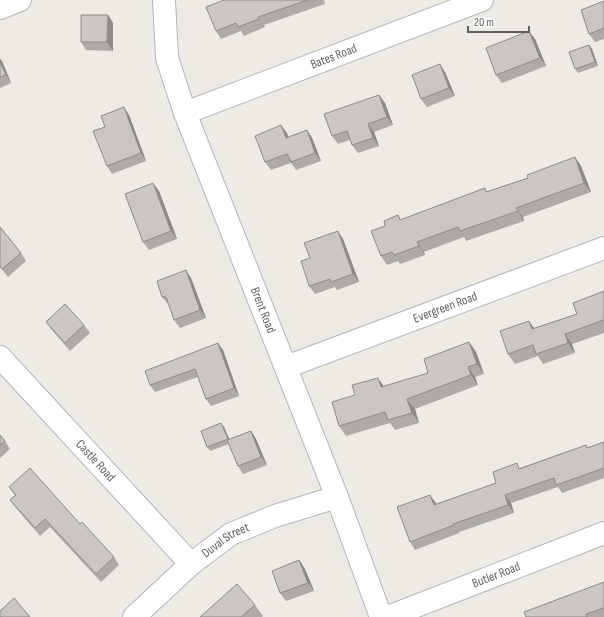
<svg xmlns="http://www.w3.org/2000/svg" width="604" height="617" font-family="'Sofia Sans Condensed',sans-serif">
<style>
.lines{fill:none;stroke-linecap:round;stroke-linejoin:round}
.minor-casing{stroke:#b2b5b9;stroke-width:24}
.minor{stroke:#fff;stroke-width:22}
.wall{fill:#aeaaa6}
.shaded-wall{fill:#8d8b87}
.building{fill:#cac6c1;stroke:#8d8b87}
.labels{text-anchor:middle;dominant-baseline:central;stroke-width:4;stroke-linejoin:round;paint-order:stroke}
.street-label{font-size:13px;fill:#5d6164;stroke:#fff}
</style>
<rect width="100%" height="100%" fill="#eeebe5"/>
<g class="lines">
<g class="minor-casing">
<g id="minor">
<path id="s1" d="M164 0 167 58 185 113 337 497 381 617"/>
<path d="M0 8 20 0"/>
<path id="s2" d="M185 113 482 0"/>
<path id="s3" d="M0 357 191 564"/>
<path id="s4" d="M286 367 604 248"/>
<path id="s5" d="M134 617 191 564 231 534 275 516 337 497"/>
<path id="s6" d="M388 617 604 533"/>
</g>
</g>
<use href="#minor" class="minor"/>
</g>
<g class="wall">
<path d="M224 0H324L325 4 264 25 265 27 244 36 241 31 221 39 216 31Z"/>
<path d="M604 1V39L595 42 589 34Z"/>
<path d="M108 15 113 23V51L86 50 81 42Z"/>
<path d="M535 39 546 66 502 83 496 75Z"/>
<path d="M589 45 592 49 598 66 578 73 575 69Z"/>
<path d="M0 59 2 61 11 83 0 88Z"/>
<path d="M445 72 455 96 427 107 421 99Z"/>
<path d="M379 95 385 103 393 125 374 132 379 146 358 153 352 145 350 140 338 144 332 136Z"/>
<path d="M129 115 146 161 112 174 107 166 105 127Z"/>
<path d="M307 130 312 138 321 161 296 170 291 163 271 170 265 162 287 133 288 137Z"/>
<path d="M575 157 581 166 591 192 523 217 524 221 466 241 464 237 424 252 425 255 400 264 398 261 387 265 381 256 398 215 401 220 485 188 487 192 528 178Z"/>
<path d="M159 191 177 239 149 250 143 242Z"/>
<path d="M0 227 21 253 26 261 8 277 0 267Z"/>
<path d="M343 239 359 282 337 290 335 287 315 294 309 286 310 258Z"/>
<path d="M191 278 206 318 180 328 174 320 169 305 162 297Z"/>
<path d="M604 291V333L572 344 575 353 543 364 538 356 515 364 508 354 529 321 534 328 577 314Z"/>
<path d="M46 322 84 325 90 333 70 351 52 330Z"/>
<path d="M469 342 476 352 484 374 475 377 478 385 415 409 419 423 395 430 390 423 346 436 339 426 355 395 428 373Z"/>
<path d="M223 350 239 396 211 406 206 399 198 377 155 392 150 385Z"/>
<path d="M224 427 229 439 251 431 256 439 267 465 243 474 238 466 229 444 210 451 207 447Z"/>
<path d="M0 435 5 441 10 449 0 458Z"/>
<path d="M604 442V478L562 493 558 487 511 503 514 513 459 532V533L415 550 410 542 436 504 496 483 520 468 586 445 588 448Z"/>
<path d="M9 487 80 524 114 557 119 565 101 582 50 527 40 536 16 508 10 500 15 495Z"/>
<path d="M299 560 305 569 314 591 286 601 280 593Z"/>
<path d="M604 582V617H526Z"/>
<path d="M255 605 263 616 262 617H200Z"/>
</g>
<g class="shaded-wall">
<path d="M108 15 113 23V51L107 42Z"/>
<path d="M529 31 535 39 546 66 540 58Z"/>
<path d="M589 45 592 49 598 66 595 62Z"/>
<path d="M0 59 2 61 11 83 6 75 0 62Z"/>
<path d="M440 64 445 72 455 96 449 88Z"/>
<path d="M379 95 385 103 393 125 387 117Z"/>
<path d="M124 107 129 115 146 161 141 153Z"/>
<path d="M368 124 374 132 379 146 373 138Z"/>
<path d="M281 125 287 133 292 146 286 138Z"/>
<path d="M307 130 312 138 321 161 315 153Z"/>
<path d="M575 157 581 166 591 192 584 183Z"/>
<path d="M153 183 159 191 177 239 171 231Z"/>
<path d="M516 208 523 217 524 221 518 211Z"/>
<path d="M338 231 343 239 359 282 353 274Z"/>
<path d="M417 242 424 252 425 255 419 246Z"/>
<path d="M186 270 191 278 206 318 200 310Z"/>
<path d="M529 321 536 331 532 329Z"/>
<path d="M565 334 572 344 575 353 568 343Z"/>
<path d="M469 342 476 352 484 374 477 364Z"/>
<path d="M218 343 223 350 239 396 234 388Z"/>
<path d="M468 367 475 377 478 385 471 375Z"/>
<path d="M378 378 385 388 381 387Z"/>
<path d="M407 399 415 409 419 423 412 413Z"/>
<path d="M221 423 224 427 231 443 228 439Z"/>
<path d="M251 431 256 439 267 465 261 457Z"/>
<path d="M430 495 436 503 440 513 434 505Z"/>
<path d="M505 495 511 503 514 513 508 505Z"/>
<path d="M299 560 305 569 314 591 308 583Z"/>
</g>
<g class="building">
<path d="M224 0H308L258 17 259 19 238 27 236 23 216 31 206 7Z"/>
<path d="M604 1V28L589 34 581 10Z"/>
<path d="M81 15H108L107 42H81Z"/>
<path d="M529 31 540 58 496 75 486 48Z"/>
<path d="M589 45 595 62 575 69 569 52Z"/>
<path d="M0 62 6 75 0 77Z"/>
<path d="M440 64 449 88 421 99 412 75Z"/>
<path d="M379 95 387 117 368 124 373 138 352 145 347 131 332 136 324 114Z"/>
<path d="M124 107 141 153 107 166 93 131 105 127 101 116Z"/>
<path d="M281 125 286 138 307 130 315 153 291 162 287 154 265 162 255 136Z"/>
<path d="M575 157 584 183 516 208 518 211 460 231 458 227 417 242 419 246 394 255 392 252 381 256 371 231 385 226 384 221 398 215 400 220 485 188 486 192 528 178 527 175Z"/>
<path d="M153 183 171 231 143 242 125 194Z"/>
<path d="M0 227 21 253 2 269 0 266Z"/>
<path d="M338 231 353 274 331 282 330 279 309 286 301 261 310 258 304 243Z"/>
<path d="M186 270 200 310 174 320 166 297H162L157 281Z"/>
<path d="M604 291V320L565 334 568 343 536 354 533 345 508 354 500 331 529 321 532 329 577 314 573 303Z"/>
<path d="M65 304 84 325 65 343 46 322Z"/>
<path d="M469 342 477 364 468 367 471 375 407 399 412 413 388 420 385 412 339 426 332 402 355 395 352 385 378 378 381 387 428 373 424 359Z"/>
<path d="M218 343 234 388 206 399 195 369 150 385 145 371Z"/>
<path d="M221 423 228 439 207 447 201 431Z"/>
<path d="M251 431 261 457 238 466 227 440Z"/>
<path d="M0 435 5 441 0 445Z"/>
<path d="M604 442V468L556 485 554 478 505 495 508 505 453 524 454 525 410 542 397 507 430 495 434 505 496 483 493 472 517 463 519 469 586 445 587 448Z"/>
<path d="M30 468 80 524 82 522 114 557 96 574 45 519 35 528 10 500 16 495 9 487Z"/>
<path d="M299 560 308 583 280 593 272 571Z"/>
<path d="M604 582V608L586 614 587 617H526L524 612Z"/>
<path d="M237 584 255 605 241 617H200Z"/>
<path d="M14 598 30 617H0V611Z"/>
</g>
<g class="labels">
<g class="street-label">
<text stroke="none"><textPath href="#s2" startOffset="159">Bates Road</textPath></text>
<text stroke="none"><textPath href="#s4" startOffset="170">Evergreen Road</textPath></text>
<text stroke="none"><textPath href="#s1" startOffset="328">Brent Road</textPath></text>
<text stroke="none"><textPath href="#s3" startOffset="141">Castle Road</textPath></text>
<text stroke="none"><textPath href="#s5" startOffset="120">Duval Street</textPath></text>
<text stroke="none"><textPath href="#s6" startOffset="116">Butler Road</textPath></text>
</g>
</g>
<path d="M468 26v6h61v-6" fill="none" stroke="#5d6164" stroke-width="2"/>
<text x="474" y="26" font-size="12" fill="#5d6164" stroke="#ffffff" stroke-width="3" paint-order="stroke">20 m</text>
</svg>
